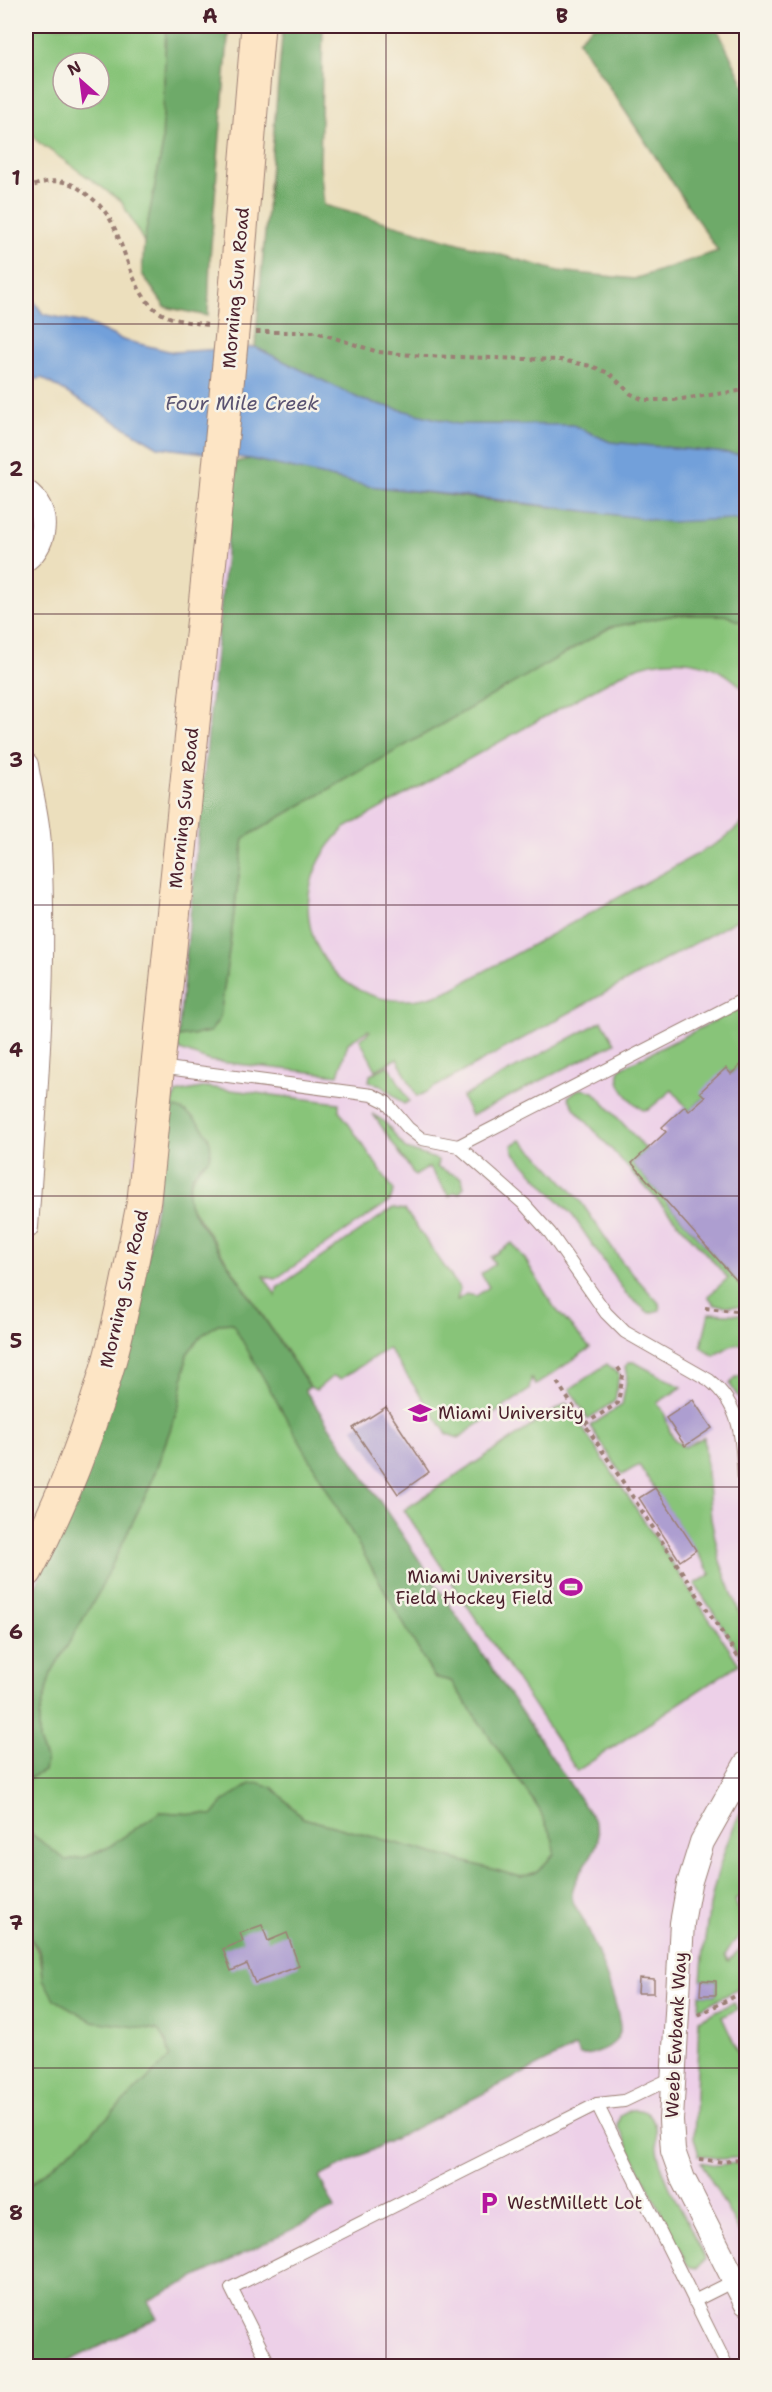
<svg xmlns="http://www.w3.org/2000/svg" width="772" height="2392" font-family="'Shantell Sans',sans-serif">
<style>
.built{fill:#edd0e8}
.green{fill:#88c479;stroke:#697252;stroke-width:1.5;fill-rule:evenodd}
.forest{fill:#6eaa69;stroke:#5c644a;stroke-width:1.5}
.water{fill:#72a0da;stroke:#5e6082;stroke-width:1.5}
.building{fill:#ad9ed0}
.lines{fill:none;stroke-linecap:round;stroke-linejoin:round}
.service-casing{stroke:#9b7f74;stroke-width:14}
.minor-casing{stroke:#9b7f74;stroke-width:26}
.secondary-casing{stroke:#9b7f74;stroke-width:35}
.path{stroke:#9b7f74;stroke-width:4;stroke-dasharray:4.5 4.5;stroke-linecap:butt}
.service{stroke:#fff;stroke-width:12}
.minor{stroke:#fff;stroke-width:24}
.secondary{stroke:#fde5c5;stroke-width:33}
.secondary-bridge-casing{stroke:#9b7f74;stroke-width:35;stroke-linecap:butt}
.secondary-bridge{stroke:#fde5c5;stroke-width:33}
.grid{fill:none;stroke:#4a1f2b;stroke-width:1.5;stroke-opacity:0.55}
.labels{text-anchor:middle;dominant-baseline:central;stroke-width:5;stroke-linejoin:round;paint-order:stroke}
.street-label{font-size:18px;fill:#4a1f2b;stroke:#f7f3e8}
.poi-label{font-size:18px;fill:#4a1f2b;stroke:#f7f3e8;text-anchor:start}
.water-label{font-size:20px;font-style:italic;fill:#5a5371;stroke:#f7f3e8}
.neatline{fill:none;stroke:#4a1f2b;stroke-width:2}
.grid-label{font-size:20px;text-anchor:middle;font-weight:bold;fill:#4a1f2b}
</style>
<rect width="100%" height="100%" fill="#f7f3e8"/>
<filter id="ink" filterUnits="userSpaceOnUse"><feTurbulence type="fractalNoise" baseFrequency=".0167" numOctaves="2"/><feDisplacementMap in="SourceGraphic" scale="12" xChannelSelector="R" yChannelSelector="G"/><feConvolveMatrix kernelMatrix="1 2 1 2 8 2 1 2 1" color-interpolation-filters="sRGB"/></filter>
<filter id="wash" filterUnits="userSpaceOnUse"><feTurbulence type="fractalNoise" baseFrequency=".008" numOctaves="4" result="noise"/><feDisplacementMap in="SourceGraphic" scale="24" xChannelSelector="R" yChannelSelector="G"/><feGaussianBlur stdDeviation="1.35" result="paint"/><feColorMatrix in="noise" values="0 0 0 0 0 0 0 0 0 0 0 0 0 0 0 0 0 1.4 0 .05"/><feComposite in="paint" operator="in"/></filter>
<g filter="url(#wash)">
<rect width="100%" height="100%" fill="#ecdfbd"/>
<path class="built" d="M216 499 746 596V2366H56L574 1985 26 1791V1571L109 1362Z"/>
<g class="green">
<path d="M26 26H166L162 149 144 242 121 201 37 141 26 123ZM63 63H99V99H63Z"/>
<path d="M675 615H725L746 624V692C715 657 669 653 627 671L345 828C257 911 341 1039 452 989L721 841 746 820V915L417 1097 397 1058 376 1070 360 1040 370 1031 368 1030 348 1043 338 1075 210 1061 180 1050 177 1045 178 1037 210 1032 220 1018 244 838 611 627Z"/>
<path d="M746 1005V1052L744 1054 746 1060 731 1074 726 1068 705 1097 689 1111 672 1090 649 1109 643 1110C631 1102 612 1083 621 1068Z"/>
<path d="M602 1021 615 1043 471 1116 462 1097Z"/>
<path d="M389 1065 409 1101 404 1104 381 1085 369 1082 370 1075Z"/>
<path d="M206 1087 339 1103V1110L394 1190 390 1201 275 1279 264 1276 276 1296 277 1288 393 1208 405 1210 460 1289 457 1300 466 1294 476 1296 489 1287 481 1274 495 1264 491 1257 512 1243 525 1259 554 1307 590 1348 536 1385 531 1378 529 1390 458 1438 447 1434 388 1348 341 1379 333 1376 316 1390 310 1387 187 1201C189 1184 193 1171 207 1161L172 1107 176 1093Z"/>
<path d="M583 1089 594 1092 647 1150 632 1163 746 1291V1307L715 1305 708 1296 728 1278 575 1109 568 1097 577 1090Z"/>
<path d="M373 1114 385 1122 406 1149 438 1160 437 1167 462 1178 464 1187 459 1194 455 1192 449 1196 429 1167 415 1176Z"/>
<path d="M521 1140 546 1163 579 1199 622 1262 659 1303 660 1310 649 1313 626 1294 573 1216 513 1152 512 1145Z"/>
<path d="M709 1313 746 1315V1343L730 1346 714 1356 701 1347Z"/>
<path d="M233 1323 434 1677 451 1681 539 1809 553 1840 554 1855 537 1872 521 1877 303 1818 273 1788 224 1801 214 1815 160 1812 107 1848 86 1857 66 1860 26 1830V1780L44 1771 46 1759 39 1741V1717L51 1673 98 1594 150 1486 179 1405 187 1354 201 1336 218 1324Z"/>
<path d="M629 1362H634L682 1387 657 1403C659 1407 664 1411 665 1415 669 1429 670 1440 685 1447L704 1437 711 1519 720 1561 746 1631V1663L695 1584 711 1574 639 1465 622 1475 590 1426 622 1405 627 1377 625 1367Z"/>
<path d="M607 1364 619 1374 615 1401 588 1419 570 1389Z"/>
<path d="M746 1373V1403L736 1394 730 1384 736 1377Z"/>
<path d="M566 1403 739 1664 577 1771 404 1510Z"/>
<path d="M746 1801V1894L735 1899 741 1919 746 1918V1930L732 1944 725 1955 728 1961 746 1943V1999L740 1988 699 2009 700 1995H716V1981L701 1980C706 1915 715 1860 746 1801Z"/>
<path d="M26 1933C38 1948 42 1959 43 1979L133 2026 158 2030 167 2043 170 2057 90 2134 26 2188Z"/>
<path d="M734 2002 737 2009 722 2017 746 2069V2157L722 2159 699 2155 694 2138 699 2020Z"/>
<path d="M631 2110C639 2109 646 2110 651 2117 658 2127 655 2142 658 2154 667 2192 691 2223 705 2259L698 2268 690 2267 687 2264 618 2126 620 2116Z"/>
<path d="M701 2162 716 2165 746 2162V2244Z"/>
</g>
<g class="forest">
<path d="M166 26H229L210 258 208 316 165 307 142 274 144 242 162 149Z"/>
<path d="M283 26H323L320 165 324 205 558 271 634 279 718 251 578 40 593 26H716L746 89V455L610 442 572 425 457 424 362 400 255 347Z"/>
<path d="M251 459 369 486 652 519H733L746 521V624L725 615H675L611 627 244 838 220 1018 210 1032 178 1037 235 462Z"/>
<path d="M172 1107C191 1110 215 1134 210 1155 209 1161 205 1162 201 1165 189 1176 185 1195 191 1209L310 1387 305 1390 592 1817C596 1825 600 1834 597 1843 592 1860 567 1884 573 1901 576 1910 583 1917 586 1925 596 1947 621 2009 620 2031 619 2040 610 2047 602 2050 594 2053 588 2056 580 2055L575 2047 319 2177 335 2208 148 2301 157 2318 59 2366H26V2188L90 2134 170 2057 167 2043 158 2030 92 2021 54 1999 43 1979 42 1961 38 1948 26 1933V1830L66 1860 86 1857 107 1848 160 1812 213 1815 224 1801 250 1784 260 1783 273 1788 303 1818 521 1877 537 1872 554 1854 553 1840 539 1809 451 1681 434 1677 232 1323 218 1324 201 1336 187 1354 179 1405 150 1486 98 1594 51 1673 39 1717V1741L46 1759 44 1771 26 1780V1604L39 1579 147 1261Z"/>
</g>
<path class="water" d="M26 289 43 314 89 324 123 340 173 352 255 347 362 400 457 424 573 425 610 442 746 455V521L733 519 670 522 501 500 369 486 251 459 158 447 42 378 26 381Z"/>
<g id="blocks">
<g class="building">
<path d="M746 1060V1291L632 1163 666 1132 662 1127 685 1106 689 1111 705 1097 700 1092 726 1068 731 1074Z"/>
<path d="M693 1400 712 1428 685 1446 666 1418Z"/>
<path d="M386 1407 429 1472 398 1494 353 1428Z"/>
<path d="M655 1488 696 1550 680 1561 639 1498Z"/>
<path d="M262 1925 268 1941 287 1933 299 1966 255 1983 247 1964 231 1971 223 1949 243 1941 240 1933Z"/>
<path d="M639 1978 654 1979V1993H638Z"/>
<path d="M701 1980 716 1981V1995H700Z"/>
</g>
</g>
</g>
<g filter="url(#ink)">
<use href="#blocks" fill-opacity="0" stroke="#9b7f74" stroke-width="1.5"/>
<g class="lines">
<g class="service-casing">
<g id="service">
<path d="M159 1067 372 1095 386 1102 408 1128 422 1139 458 1146 524 1204 550 1233 606 1313 625 1332 709 1380C750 1413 740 1458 746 1505"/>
<path d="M458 1146 746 998"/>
<path d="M597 2104 727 2366"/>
<path d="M694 2301 746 2275"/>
<path d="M270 2366 231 2288 597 2104 624 2101 672 2078"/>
</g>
</g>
<g class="minor-casing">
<g id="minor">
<path d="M26 492C49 508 48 542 26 559"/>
<path d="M26 765C30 791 38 819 39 846 46 973 35 1101 26 1227"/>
<path d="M746 1764 702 1842 689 1884 682 1923 671 2120 673 2151 683 2179 746 2303"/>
</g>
</g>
<g class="secondary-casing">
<g id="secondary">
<path d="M234 312 258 26"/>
<path d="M26 1571C61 1505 88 1435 109 1362 124 1309 133 1254 144 1200L216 499"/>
</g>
</g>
<g class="path">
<path d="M26 189C44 180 64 177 81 190 91 197 101 205 108 216 125 242 131 294 159 312 173 321 191 322 207 325"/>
<path d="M256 332H316L378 352 424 356 561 360 591 366 609 373 631 394 644 400H674L746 390"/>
<path d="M705 1308 746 1312"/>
<path d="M557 1382 746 1669"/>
<path d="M585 1424 618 1403 623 1375 616 1365"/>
<path d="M698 2015 743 1992"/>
<path d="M699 2159 723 2162 746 2159"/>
</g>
<use href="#service" class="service"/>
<use href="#minor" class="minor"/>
<use href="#secondary" class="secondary"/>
<g class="secondary-bridge-casing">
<path id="secondary-bridge" d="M216 499 234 312"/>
</g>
<use href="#secondary-bridge" class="secondary-bridge"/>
</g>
</g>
<path class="grid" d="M386 26V2366M26 324H746M26 614H746M26 905H746M26 1196H746M26 1487H746M26 1778H746M26 2068H746"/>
<defs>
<g id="university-bare" transform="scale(1.8)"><path d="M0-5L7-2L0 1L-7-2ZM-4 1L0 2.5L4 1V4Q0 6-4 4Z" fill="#b5179e" stroke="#f7f3e8" stroke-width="2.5" paint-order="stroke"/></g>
<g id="stadium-bare" transform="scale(1.8)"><path d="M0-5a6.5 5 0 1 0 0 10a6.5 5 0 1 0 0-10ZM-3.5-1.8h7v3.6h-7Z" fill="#b5179e" stroke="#f7f3e8" stroke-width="2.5" paint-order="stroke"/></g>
<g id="parking-bare" transform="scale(1.8)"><path d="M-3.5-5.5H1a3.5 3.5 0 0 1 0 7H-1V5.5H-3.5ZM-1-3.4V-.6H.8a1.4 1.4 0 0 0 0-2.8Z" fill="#b5179e" stroke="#f7f3e8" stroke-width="2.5" paint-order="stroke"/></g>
</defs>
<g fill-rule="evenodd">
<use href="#university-bare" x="420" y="1413"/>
<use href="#stadium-bare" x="571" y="1587"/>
<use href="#parking-bare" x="489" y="2203"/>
</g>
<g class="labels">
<g class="street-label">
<text transform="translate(236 288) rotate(-85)">Morning Sun Road</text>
<text transform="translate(184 808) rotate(-84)">Morning Sun Road</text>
<text transform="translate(124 1289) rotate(-77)">Morning Sun Road</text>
<text transform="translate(676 2035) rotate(-87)">Weeb Ewbank Way</text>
</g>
<g class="poi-label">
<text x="438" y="1413">Miami University</text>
<text x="553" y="1577" text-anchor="end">Miami University<tspan x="553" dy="21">Field Hockey Field</tspan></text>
<text x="507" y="2203">WestMillett Lot</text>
</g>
<g class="water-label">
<text x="242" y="403">Four Mile Creek</text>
</g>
</g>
<rect width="772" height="2392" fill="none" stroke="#f7f3e8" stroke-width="66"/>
<g transform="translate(81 81) rotate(332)"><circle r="28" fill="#f7f3e8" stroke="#b29e9c" stroke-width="1.5"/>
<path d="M0-4.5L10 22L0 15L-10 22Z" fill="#b5179e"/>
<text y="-9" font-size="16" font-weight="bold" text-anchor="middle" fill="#4a1f2b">N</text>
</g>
<rect x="33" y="33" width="706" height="2326" class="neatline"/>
<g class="grid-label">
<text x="210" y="23">A</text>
<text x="562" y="23">B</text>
<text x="16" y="185">1</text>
<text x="16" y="476">2</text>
<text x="16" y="767">3</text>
<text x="16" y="1057">4</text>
<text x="16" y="1348">5</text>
<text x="16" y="1639">6</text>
<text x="16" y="1930">7</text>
<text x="16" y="2220">8</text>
</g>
</svg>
